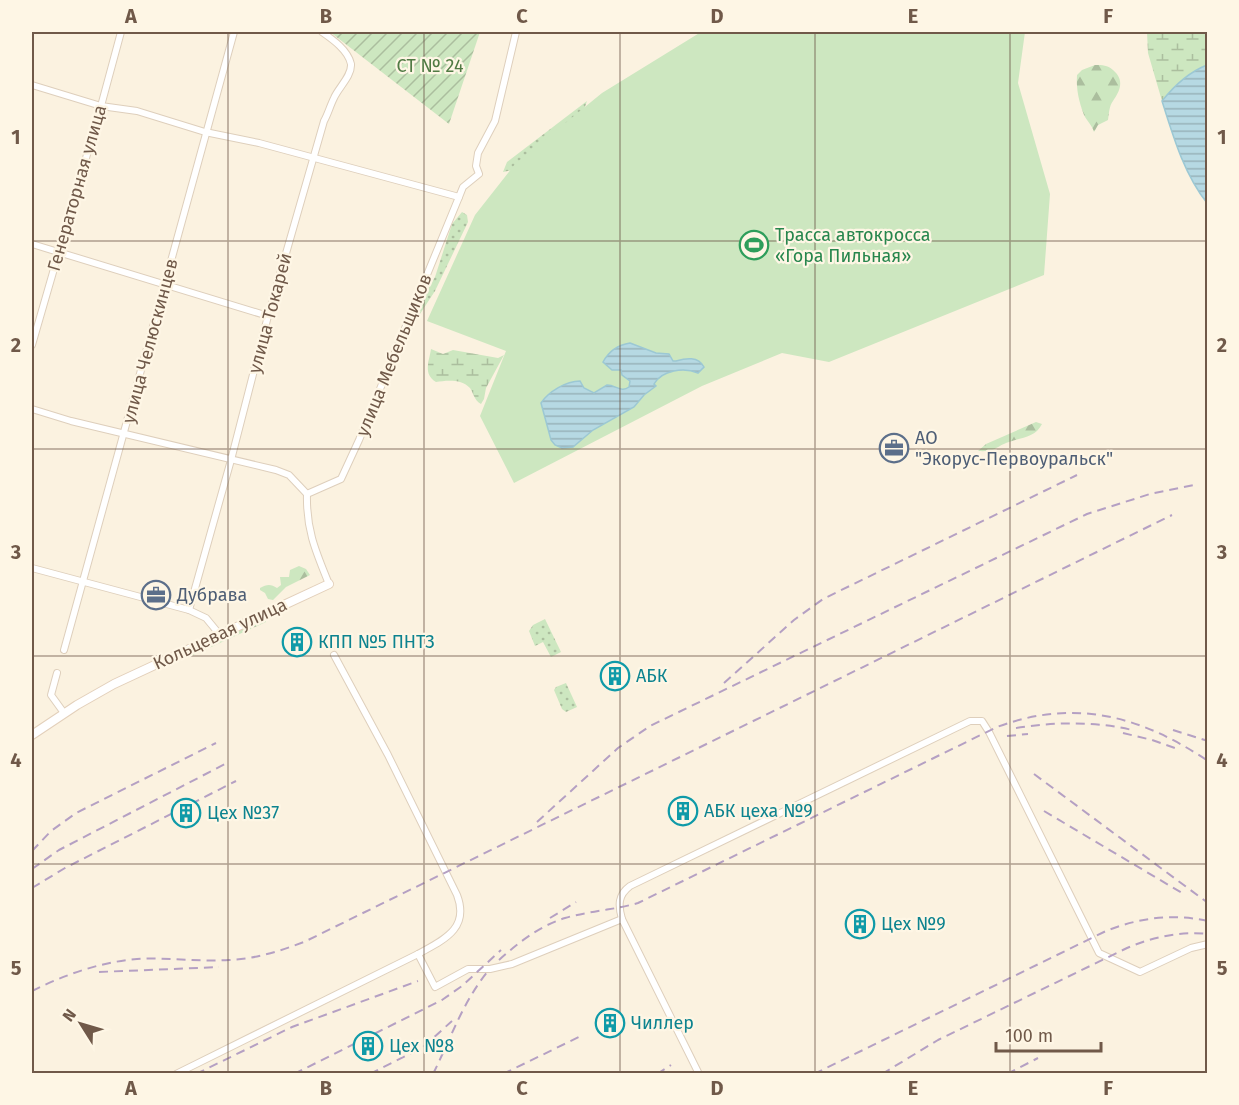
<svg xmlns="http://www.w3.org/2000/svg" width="1239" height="1105" font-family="'Fira Sans',sans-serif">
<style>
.grass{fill:url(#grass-dots)}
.forest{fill:url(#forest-firs)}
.wetland{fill:url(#wetland-marsh)}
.garden{fill:url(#garden-furrows)}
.pitch{fill:#cde7c0}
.water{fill:url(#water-rules);stroke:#9cc8d4;stroke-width:1.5}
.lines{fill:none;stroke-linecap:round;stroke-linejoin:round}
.street-casing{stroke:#decfbc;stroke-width:8}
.secondary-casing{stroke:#e3d0bb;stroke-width:10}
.street{stroke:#fff;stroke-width:6}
.secondary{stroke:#fff;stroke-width:8}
.rail{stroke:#b5a0c3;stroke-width:2;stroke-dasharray:9 6;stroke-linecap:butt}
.grid{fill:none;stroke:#705949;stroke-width:1.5;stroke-opacity:0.55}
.labels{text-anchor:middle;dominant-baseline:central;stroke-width:4.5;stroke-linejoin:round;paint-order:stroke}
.park-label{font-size:18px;fill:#517b44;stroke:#fef6e5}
.street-label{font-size:18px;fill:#705949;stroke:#fef6e5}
.leisure-label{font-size:18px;fill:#27864d;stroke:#fef6e5;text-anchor:start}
.service-label{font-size:18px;fill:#4e5e75;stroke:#fef6e5;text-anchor:start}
.culture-label{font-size:18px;fill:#0d838f;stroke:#fef6e5;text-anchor:start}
.neatline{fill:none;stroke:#705949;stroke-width:2}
.grid-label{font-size:20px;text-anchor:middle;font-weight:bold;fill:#705949}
</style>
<defs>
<pattern id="grass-dots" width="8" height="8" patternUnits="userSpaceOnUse" patternTransform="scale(1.5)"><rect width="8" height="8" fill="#cde7c0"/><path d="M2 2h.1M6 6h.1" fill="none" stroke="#abbe9e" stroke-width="1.8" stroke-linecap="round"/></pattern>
<pattern id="forest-firs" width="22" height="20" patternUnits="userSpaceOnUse" patternTransform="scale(1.5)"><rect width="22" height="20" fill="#cde7c0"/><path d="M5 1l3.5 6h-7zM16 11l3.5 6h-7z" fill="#abbe9e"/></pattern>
<pattern id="wetland-marsh" width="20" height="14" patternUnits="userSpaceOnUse" patternTransform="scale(1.5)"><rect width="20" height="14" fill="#cde7c0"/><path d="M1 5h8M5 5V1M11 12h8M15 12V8" fill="none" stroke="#abbe9e"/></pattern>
<pattern id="garden-furrows" width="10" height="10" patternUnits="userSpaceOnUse" patternTransform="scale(1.5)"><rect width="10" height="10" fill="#cde7c0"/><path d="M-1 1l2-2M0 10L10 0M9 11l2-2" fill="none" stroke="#abbe9e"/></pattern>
<pattern id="water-rules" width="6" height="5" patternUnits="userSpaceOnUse" patternTransform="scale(1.5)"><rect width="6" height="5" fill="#b6d9e3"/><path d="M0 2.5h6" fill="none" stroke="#98b3ba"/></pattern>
</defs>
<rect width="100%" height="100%" fill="#fbf2e0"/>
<g class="grass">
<path d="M587 101 579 124 512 170 503 172 507 162Z"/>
<path d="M462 212 467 215 468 222 435 291 418 317 407 340 418 306 435 277 452 224Z"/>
<path d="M265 619 266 622 187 658 184 656Z"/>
<path d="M545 619 561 652 551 657 543 642 535 646 529 631 533 625Z"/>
<path d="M566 683 577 707 566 712 562 709 554 690 556 687Z"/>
</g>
<g class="forest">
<path d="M1095 65C1103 65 1107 65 1113 70 1125 80 1120 91 1113 101 1109 106 1109 114 1108 120L1098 125 1094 132C1092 125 1087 121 1084 115 1079 102 1076 89 1077 75L1082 70Z"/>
<path d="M1036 422 1042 424C1035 438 1022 437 1009 442 994 447 997 452 978 451L986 444Z"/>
<path d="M299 566 306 569 310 575 286 587 273 600 268 599 265 593 260 590V588C267 584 271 584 277 588L281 585 280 577H289L290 570Z"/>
</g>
<g class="wetland">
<path d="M1147 32H1207V65C1189 72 1174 86 1162 101L1148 53Z"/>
<path d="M431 349 443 354 453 350 498 358 504 355 486 388 484 399 481 404C474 400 474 394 470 388 462 379 447 380 436 382 423 374 429 362 431 349Z"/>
</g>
<path class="garden" d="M330 32H480L449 124Z"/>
<path class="pitch" d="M701 32H1025L1018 83 1050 194 1044 275 829 362 782 353 702 386 514 483 480 416 506 351 427 321 475 215 515 164 602 93Z"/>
<g class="water">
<path d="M1207 65H1208L1207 203C1184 174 1173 136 1162 101 1174 86 1189 72 1207 65Z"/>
<path d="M630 343 656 353 669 354 673 361H676C686 358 698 356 704 367L698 373C684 367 662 370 654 384L656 386 644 395 634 407 593 430 573 447 562 448 555 445 551 440 541 403C548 392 566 381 580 381L584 388 594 393 607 385C616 385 621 393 629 387L630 381 622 375 621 370H612L603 362C609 351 617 345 630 343Z"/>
</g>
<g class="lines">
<g class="street-casing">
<g id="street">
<path d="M32 85 101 106 137 111 205 132 259 143 459 197"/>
<path d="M32 244 268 316"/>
<path d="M32 345 101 106 121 32"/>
<path d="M32 409 71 421 276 470 289 475 307 494"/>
<path d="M307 494 341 479 359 440 459 197 463 187 479 174 476 166 478 153 495 121 516 32"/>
<path d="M307 494C306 530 316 552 329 584"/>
<path d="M32 568 189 610 206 618 220 635"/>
<path d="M189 610 231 460 268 316 324 121C328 114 330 106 334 98 338 88 352 76 351 64 348 50 332 39 322 32"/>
<path d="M64 650 234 32"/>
<path d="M57 673 51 695 64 713"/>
<path d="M418 954 435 987 468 969H490L512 964 622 919"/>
<path d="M176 1074 418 954C443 940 470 929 457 895L388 755 334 655"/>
<path d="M699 1074 622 919C618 905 618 895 630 886L970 721H982L989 732 1099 953 1140 972 1191 948 1208 944"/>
</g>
</g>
<g class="secondary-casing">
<path id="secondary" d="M32 735 77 705 114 684 329 584"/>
</g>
<use href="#street" class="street"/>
<use href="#secondary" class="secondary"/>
<g class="rail">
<path d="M724 683 794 620 823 599 1077 475"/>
<path d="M1016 728C1055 722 1094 721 1132 730"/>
<path d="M1173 730 1208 741"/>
<path d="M1123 733 1152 740 1175 748"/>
<path d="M1007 736 1028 734"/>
<path d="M1034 774 1208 903"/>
<path d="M1044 811 1182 893"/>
<path d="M537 822 618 748 650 726 1087 514 1150 494 1194 485"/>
<path d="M32 851 51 831 76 813 216 743"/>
<path d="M32 869 59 850 227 763"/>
<path d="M32 888 65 868 236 781"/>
<path d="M550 918 576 902"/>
<path d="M499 960C518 943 539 926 565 918 589 911 614 910 638 903L997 727C1075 698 1141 716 1208 761"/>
<path d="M99 972 219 967"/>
<path d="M32 991C64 975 100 962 137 959 167 957 198 962 229 960 255 959 280 951 304 942L1172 515"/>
<path d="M196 1074 292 1027 418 981"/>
<path d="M294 1074 442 1000 462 986 501 950"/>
<path d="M370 1074 423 1047 452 1021"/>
<path d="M433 1074C451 1038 463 1001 489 970"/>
<path d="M503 1074 583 1035"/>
<path d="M657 1074 671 1065"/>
<path d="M814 1074 1106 931C1139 918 1172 913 1208 921"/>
<path d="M882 1074 938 1040 1127 948C1153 937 1180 931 1208 934"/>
<path d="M1007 1074 1038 1058"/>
</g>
</g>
<path class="grid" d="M228 32V1074M424 32V1074M620 32V1074M815 32V1074M1010 32V1074M32 241H1208M32 449H1208M32 656H1208M32 864H1208"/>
<defs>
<g id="stadium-ring" transform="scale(1.5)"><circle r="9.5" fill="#fef6e5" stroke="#2e9e5b" stroke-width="1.5"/><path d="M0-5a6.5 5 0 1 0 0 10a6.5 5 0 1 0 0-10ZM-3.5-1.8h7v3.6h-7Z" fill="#2e9e5b"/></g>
<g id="office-ring" transform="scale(1.5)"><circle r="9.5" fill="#fef6e5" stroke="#5c6f8a" stroke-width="1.5"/><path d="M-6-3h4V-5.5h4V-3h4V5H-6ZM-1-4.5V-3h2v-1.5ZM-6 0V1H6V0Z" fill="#5c6f8a"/></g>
<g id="building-ring" transform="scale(1.5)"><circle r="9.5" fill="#fef6e5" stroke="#0f9aa8" stroke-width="1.5"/><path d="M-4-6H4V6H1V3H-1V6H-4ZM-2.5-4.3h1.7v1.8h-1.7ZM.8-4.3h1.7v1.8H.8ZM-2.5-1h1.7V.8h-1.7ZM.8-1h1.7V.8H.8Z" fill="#0f9aa8"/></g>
</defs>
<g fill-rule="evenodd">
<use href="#stadium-ring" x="754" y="245"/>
<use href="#office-ring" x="894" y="448"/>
<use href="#office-ring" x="156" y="595"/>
<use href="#building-ring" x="297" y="642"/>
<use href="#building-ring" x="615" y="676"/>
<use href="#building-ring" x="683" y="811"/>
<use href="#building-ring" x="186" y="813"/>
<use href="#building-ring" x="860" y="924"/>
<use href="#building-ring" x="610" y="1023"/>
<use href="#building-ring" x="368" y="1046"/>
</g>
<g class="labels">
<g class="park-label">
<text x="430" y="66">СТ № 24</text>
</g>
<g class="street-label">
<text transform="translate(77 188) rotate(-74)">Генераторная улица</text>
<text transform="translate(270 313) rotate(-75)">улица Токарей</text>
<text transform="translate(150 341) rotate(-75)">улица Челюскинцев</text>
<text transform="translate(394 355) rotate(-68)">улица Мебельщиков</text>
<text transform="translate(220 634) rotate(-25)">Кольцевая улица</text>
</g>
<g class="leisure-label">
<text x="775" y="235">Трасса автокросса<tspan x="775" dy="21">«Гора Пильная»</tspan></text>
</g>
<g class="service-label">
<text x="915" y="438">АО<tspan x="915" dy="21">"Экорус-Первоуральск"</tspan></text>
<text x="177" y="595">Дубрава</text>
</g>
<g class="culture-label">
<text x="318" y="642">КПП №5 ПНТЗ</text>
<text x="636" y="676">АБК</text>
<text x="704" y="811">АБК цеха №9</text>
<text x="207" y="813">Цех №37</text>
<text x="881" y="924">Цех №9</text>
<text x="631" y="1023">Чиллер</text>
<text x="389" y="1046">Цех №8</text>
</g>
</g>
<rect width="1239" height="1105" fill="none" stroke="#fef6e5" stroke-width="66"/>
<g transform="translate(81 1024) rotate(307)" stroke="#fef6e5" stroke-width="4.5" paint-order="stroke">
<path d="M0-4.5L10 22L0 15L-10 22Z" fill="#705949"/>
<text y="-9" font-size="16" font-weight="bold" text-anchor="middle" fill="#705949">N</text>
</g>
<path d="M996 1042v9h105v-9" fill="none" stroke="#705949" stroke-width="3"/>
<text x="1005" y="1042" font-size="18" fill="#705949" stroke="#fef6e5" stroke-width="4.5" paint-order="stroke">100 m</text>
<rect x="33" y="33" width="1173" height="1039" class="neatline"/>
<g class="grid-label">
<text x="131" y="23">A</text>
<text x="326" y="23">B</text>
<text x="522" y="23">C</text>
<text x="717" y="23">D</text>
<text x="913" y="23">E</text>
<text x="1108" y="23">F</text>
<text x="16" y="144">1</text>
<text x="1222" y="144">1</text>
<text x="16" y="352">2</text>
<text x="1222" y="352">2</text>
<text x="16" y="559">3</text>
<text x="1222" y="559">3</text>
<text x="16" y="767">4</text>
<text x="1222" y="767">4</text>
<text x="16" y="975">5</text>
<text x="1222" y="975">5</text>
<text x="131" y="1095">A</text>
<text x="326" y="1095">B</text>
<text x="522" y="1095">C</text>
<text x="717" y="1095">D</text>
<text x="913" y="1095">E</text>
<text x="1108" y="1095">F</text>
</g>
</svg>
